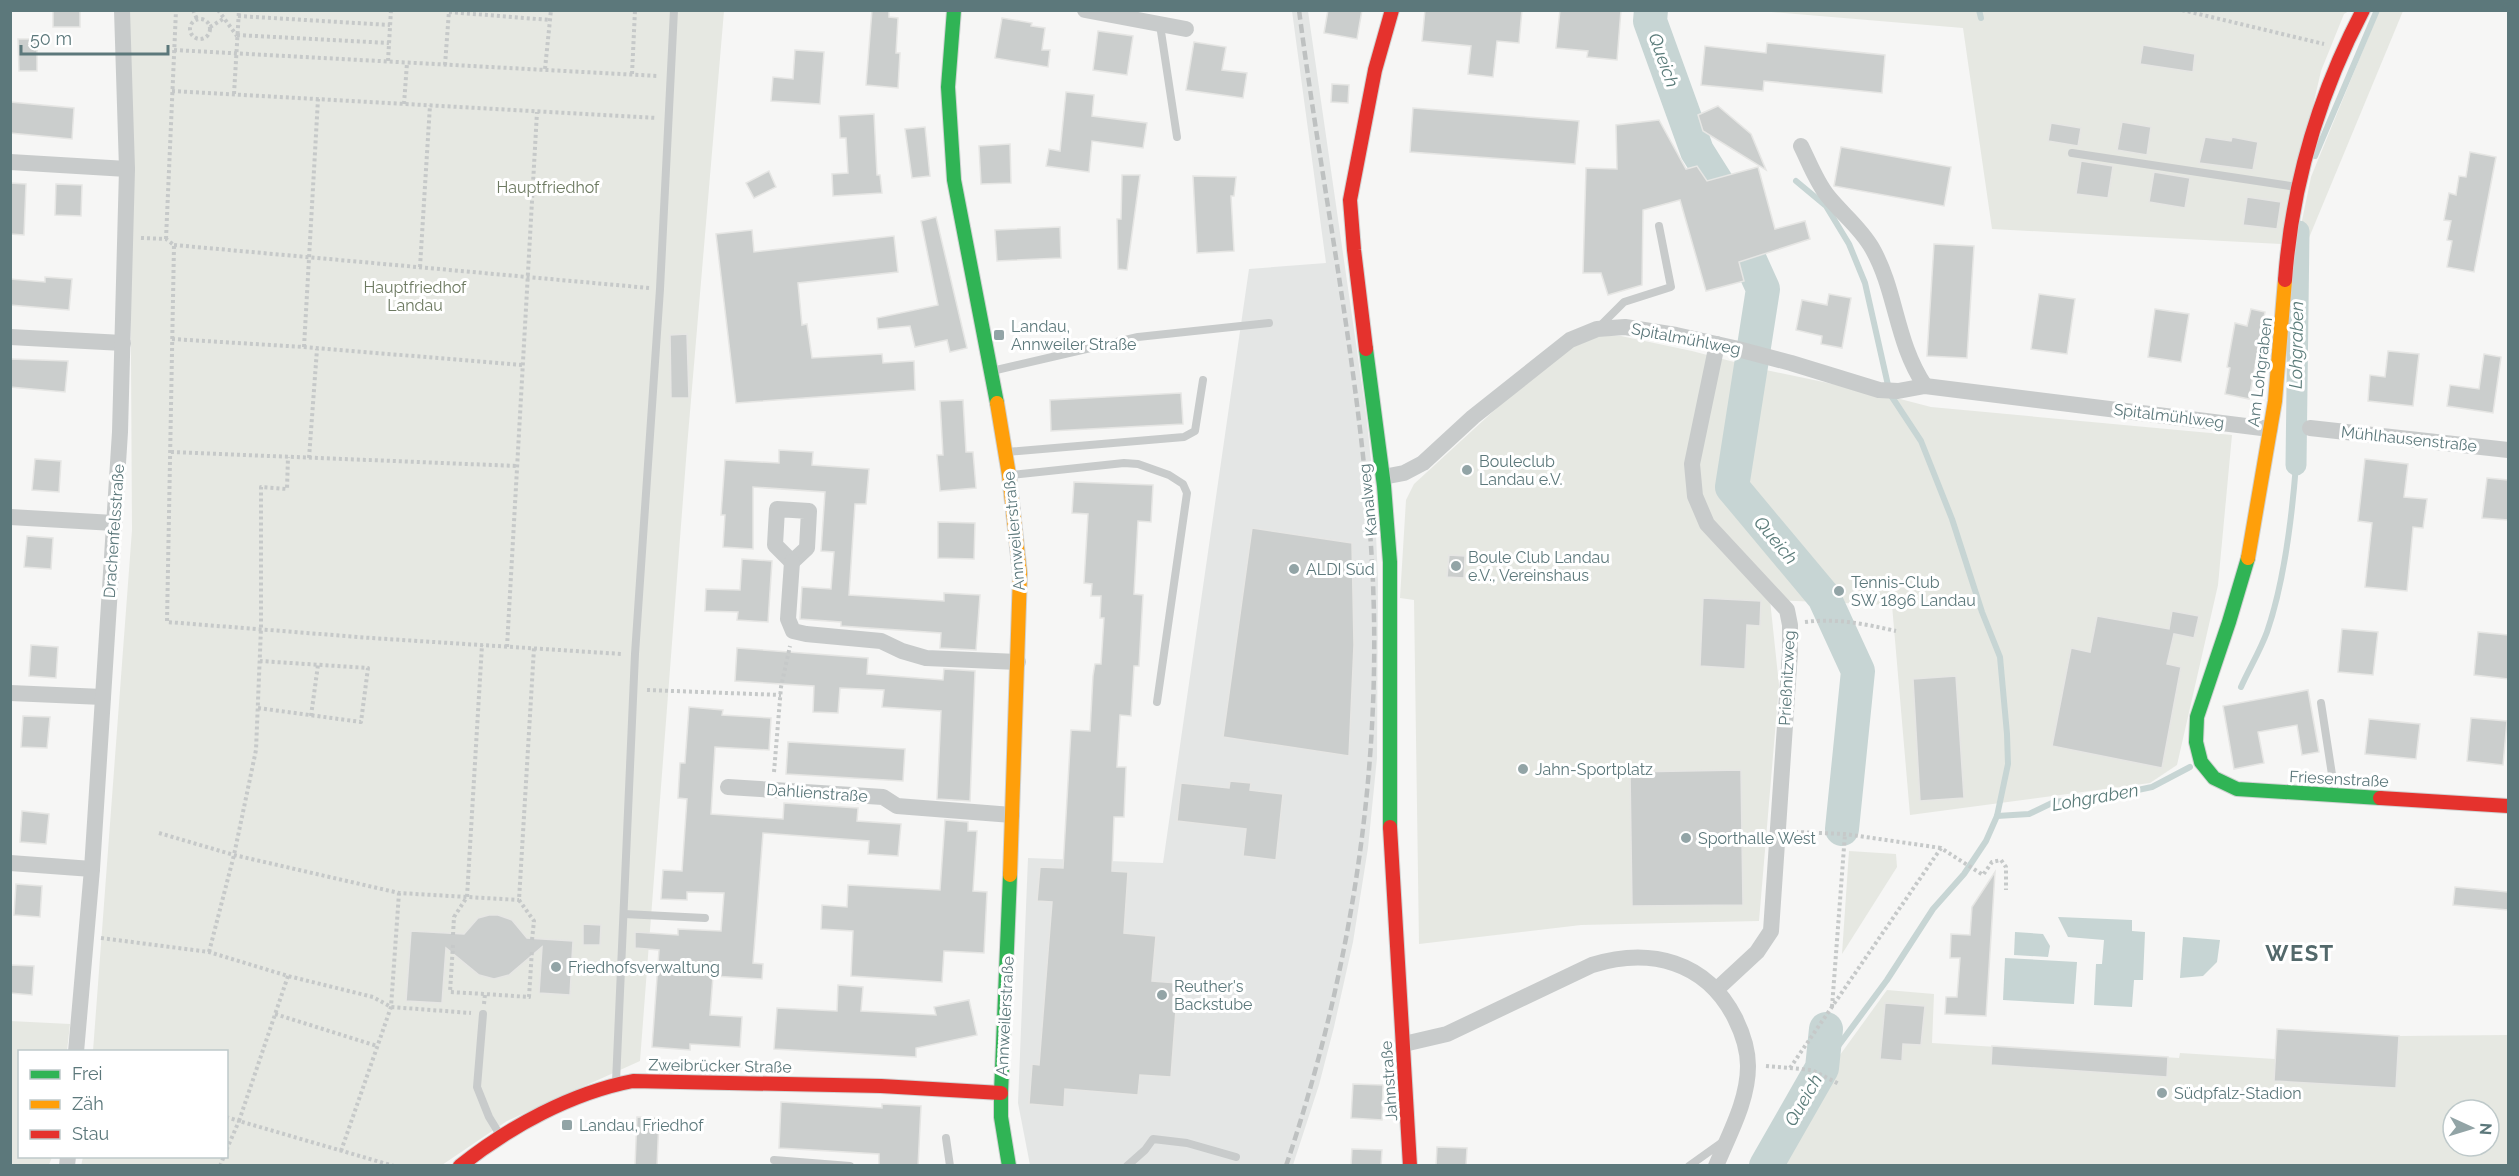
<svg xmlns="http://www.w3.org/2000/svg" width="2519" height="1176" font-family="Raleway,sans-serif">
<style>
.built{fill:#e4e6e5}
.green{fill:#e6e8e2;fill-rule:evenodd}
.water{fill:#c7d5d4}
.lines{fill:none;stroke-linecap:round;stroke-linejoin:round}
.stream{stroke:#c7d5d4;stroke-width:6}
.canal{stroke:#c7d5d4;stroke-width:21}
.river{stroke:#c7d5d4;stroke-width:34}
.building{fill:#cbcecd;stroke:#e6e6e4;stroke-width:1.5}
.fast-casing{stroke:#d0d2d2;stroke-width:16}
.slow-casing{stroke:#d0d2d2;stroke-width:16}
.jam-casing{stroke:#d0d2d2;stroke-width:16}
.path{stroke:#c6c9c9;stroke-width:4;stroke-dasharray:3 3;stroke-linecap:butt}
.lane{stroke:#c8cbcb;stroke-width:8}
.street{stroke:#c8cbcb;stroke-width:16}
.fast{stroke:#30b455;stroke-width:14}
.slow{stroke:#ff9f0a;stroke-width:14}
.jam{stroke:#e5322d;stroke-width:14}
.rail{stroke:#bec1c1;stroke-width:4.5;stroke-dasharray:9 4.5;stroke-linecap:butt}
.poi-dot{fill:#92a4a6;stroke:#fff;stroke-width:2}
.labels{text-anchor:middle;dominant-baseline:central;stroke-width:6;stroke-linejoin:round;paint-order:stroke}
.park-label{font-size:16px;fill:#6c7960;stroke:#fff}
.poi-label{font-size:16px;fill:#5c787b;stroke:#fff;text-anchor:start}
.street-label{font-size:16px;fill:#5c787b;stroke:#fff}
.water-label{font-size:18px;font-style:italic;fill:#5b7c7a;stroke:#fff}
.district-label{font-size:22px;font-weight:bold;letter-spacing:1.5px;fill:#53696b;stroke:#fff}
</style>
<rect width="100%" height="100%" fill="#f6f6f5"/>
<path class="built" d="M1292 11H1308L1366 413 1374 489 1378 580 1377 758 1368 848 1353 942 1334 1027 1319 1085 1293 1165H1030L1018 1103 1028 858 1163 863 1249 269 1326 263Z"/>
<g class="green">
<path d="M129 11H724L687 447 640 1061 507 1121 442 1165 81 1166 83 1157 226 1156V1052L93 1051 132 530Z"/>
<path d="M1760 11H2349L2344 14 2321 71 2281 244 1992 229 1963 28Z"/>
<path d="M2379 11H2403L2306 245H2297L2311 177Z"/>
<path d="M1584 336H1621L1692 351 1761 369 1881 394 1931 407 2232 435 2218 585 2177 765 2150 783 1910 815 1892 605 1770 600 1779 685 1759 921 1581 925 1419 944 1414 600 1400 598 1406 500 1414 484 1535 373Z"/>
<path d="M1849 851 1896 854 1897 867 1842 954Z"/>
<path d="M1887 990 1934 994 1932 1043 2179 1058 2180 1053 2275 1059 2277 1029 2399 1036 2508 1035V1165L1773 1166 1824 1077ZM2453 1110H2489V1146H2453Z"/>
<path d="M10 1021 70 1024 67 1051 20 1052V1156L52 1157 49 1165H11Z"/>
</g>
<g class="water">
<path d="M2058 917 2132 920V931L2145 932 2143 980H2134L2132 1007 2094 1005 2096 964H2102L2104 940 2068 937Z"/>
<path d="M2015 932 2043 934 2050 946 2048 957 2014 955Z"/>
<path d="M2183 937 2220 940 2217 962 2203 976 2180 978Z"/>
<path d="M2005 958 2077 962 2074 1004 2003 1000Z"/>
</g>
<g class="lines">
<g class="stream">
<path d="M1979 10 1981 18"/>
<path d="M2315 156 2377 10"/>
<path d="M1796 181 1826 206 1849 244 1865 283 1890 394 1921 441 1952 519 1982 612 2000 657 2007 734 2008 764 1997 816 1986 841 1964 874 1933 909 1887 980 1822 1068"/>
<path d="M2241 687C2249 669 2260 651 2267 632 2284 583 2292 516 2296 465"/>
<path d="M1997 816 2029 814 2054 802 2114 795 2152 787 2190 767"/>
</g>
<path class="canal" d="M2296 465 2299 231"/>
<g class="river">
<path d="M1651 10 1650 21 1697 151 1731 205"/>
<path d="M1744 247 1763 289 1732 487 1824 597 1858 671 1842 829"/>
<path d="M1766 1166 1822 1068 1826 1029"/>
</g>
</g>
<g class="building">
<rect x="53" y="10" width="27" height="17"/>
<path d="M872 10H889V17L898 18 896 53H900L898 88 866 85Z"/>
<path d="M1328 10H1362L1357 39 1324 33Z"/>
<path d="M1425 10H1522L1519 43 1497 41 1493 77 1468 74 1471 46 1422 41Z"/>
<path d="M1560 10H1621L1617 60 1587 57 1588 51 1556 48Z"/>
<path d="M1002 18 1032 23 1031 26 1045 28 1042 50H1050L1048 67 995 58Z"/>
<path d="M1098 31 1133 36 1127 75 1093 70Z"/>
<path d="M18 39H37V71H19Z"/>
<path d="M1194 42 1226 47 1222 70 1247 73 1243 98 1186 90Z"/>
<path d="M1767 43 1885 55 1882 93 1764 81 1763 91 1701 85 1705 46 1766 53Z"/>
<path d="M2143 45 2195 54 2193 72 2140 64Z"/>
<path d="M795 50 824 52 820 104 771 101 773 77 793 79Z"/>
<path d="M1332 84 1349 85 1348 103 1331 102Z"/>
<path d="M1066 92 1094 95 1092 116 1147 123 1143 148 1092 141 1089 172 1046 166 1049 149 1060 151Z"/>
<path d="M10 102 74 108 72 139 10 133Z"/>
<path d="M1718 106 1751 134 1766 170 1703 131 1698 115Z"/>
<path d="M1413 108 1579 121 1575 164 1410 152Z"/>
<path d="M874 114 877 175H880L882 193 833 196 832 174 848 173 846 138H840L839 116Z"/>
<path d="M1659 120 1686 169 1697 166 1707 181 1758 167 1775 229 1805 221 1810 239 1739 262 1744 281 1706 291 1680 200 1643 210 1642 285 1608 295 1601 273H1583L1586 168 1617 169 1616 125Z"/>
<path d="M2122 122 2151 127 2147 155 2117 150Z"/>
<path d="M2051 123 2081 128 2078 146 2048 141Z"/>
<path d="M925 127 930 176 912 178 905 129Z"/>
<path d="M2205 137 2231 141 2232 137 2258 142 2253 170 2199 163Z"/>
<path d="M1010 144 1011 183 981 184 979 146Z"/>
<path d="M1841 147 1951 167 1944 206 1834 186Z"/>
<path d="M2470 152 2496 157 2474 272 2447 267 2452 241 2447 240 2451 221 2444 220 2449 193 2456 195 2459 176 2466 177Z"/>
<path d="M2081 161 2113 166 2108 198 2076 194Z"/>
<path d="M769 171 776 187 754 198 746 183Z"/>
<path d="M2154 172 2190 178 2185 208 2149 202Z"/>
<path d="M1122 175H1140L1127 270 1118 269 1117 219H1121Z"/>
<path d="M1193 176 1236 177 1234 196H1231L1234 251 1197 253Z"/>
<path d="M10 183 26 184 24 235 10 234Z"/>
<path d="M56 184 82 185 81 216 55 215Z"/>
<path d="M2247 197 2281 202 2277 229 2243 225Z"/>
<path d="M936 217 967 348 950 352 947 340 915 347 910 326 878 329 877 318 938 305 921 221Z"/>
<path d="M1060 227 1061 258 997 261 995 230Z"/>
<path d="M752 230 754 252 894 236 898 272 798 283 802 325 807 324 812 358 882 354 883 363 914 361 915 390 736 403 716 234Z"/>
<path d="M1934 244 1974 246 1967 358 1927 356Z"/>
<path d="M45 277 72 279 69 310 10 305V279L45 282Z"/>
<path d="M1829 294 1851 298 1842 348 1821 344 1822 336 1796 330 1802 300 1827 305Z"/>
<path d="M2039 294 2075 299 2067 354 2031 349Z"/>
<path d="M2155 309 2189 314 2181 362 2148 357Z"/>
<path d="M2251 309 2265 312 2249 399 2225 394 2230 368 2227 367 2235 323 2247 326Z"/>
<path d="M687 334 689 398H671L670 335Z"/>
<path d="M2388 351 2419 354 2413 406 2368 401 2370 375 2385 377Z"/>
<path d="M2484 354 2501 357 2493 413 2447 406 2450 385 2479 389Z"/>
<path d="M10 359 68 361 65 392 10 387Z"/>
<path d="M1181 393 1183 424 1051 431 1050 400Z"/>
<path d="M963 400 966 452H973L976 488 940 491 937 455H943L940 401Z"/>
<path d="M779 450 813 452 812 465 869 469 866 504H855L849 595 944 601V593L980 595 976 650 940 648 941 633 841 626V622L800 619 802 587 831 589 834 552 821 551 825 492 753 487V549L723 547 725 515H721L725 460 779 463Z"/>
<path d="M35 459 61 461 59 492 32 490Z"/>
<path d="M2365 459 2408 464 2404 497 2427 499 2423 528 2413 527 2407 591 2365 587 2372 523 2358 521Z"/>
<path d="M2487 478 2508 480V520L2482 518Z"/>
<path d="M1074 482 1153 485 1151 522 1138 521 1134 594 1143 595 1139 666H1134L1131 716 1120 715 1117 767H1126L1124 817H1114L1112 871 1128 872 1124 933 1156 936 1152 981 1178 983 1171 1077 1140 1075 1138 1095 1065 1089 1064 1107 1029 1104 1032 1064 1039 1065 1052 902 1037 901 1040 867 1063 868 1071 730 1090 731 1093 676 1095 664H1101L1104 618H1100L1101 596H1091L1092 584 1084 583 1088 514 1072 513Z"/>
<path d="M938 522 975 523 974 559 938 558Z"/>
<path d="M1252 528 1352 543 1354 645 1349 756 1223 737Z"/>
<path d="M27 536 53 538 51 569 24 567Z"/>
<path d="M1449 555 1465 556 1464 578 1447 577Z"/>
<path d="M742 559 772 561 768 622 737 620 738 612 705 611 706 589 740 590Z"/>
<path d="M1703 598 1761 601 1760 626 1747 625 1745 669 1700 666Z"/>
<path d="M2172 611 2199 616 2194 638 2174 634 2167 664 2181 667 2162 768 2052 746 2071 648 2090 652 2097 616 2169 629Z"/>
<path d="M2342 629 2378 632 2373 675 2338 672Z"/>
<path d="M2478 632 2508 635V679L2474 675Z"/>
<path d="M31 645 58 647 56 678 29 676Z"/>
<path d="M737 648 868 658 867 674 943 680 944 669 975 671 970 801 937 799 941 711 882 707 884 690 840 688 838 713 813 712 814 686 735 681Z"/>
<path d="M1956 676 1964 798 1920 801 1913 679Z"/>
<path d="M2308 690 2319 752 2302 755 2297 725 2258 732 2264 763 2234 769 2223 706Z"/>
<path d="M689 707 723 710 722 715 771 718 769 750 715 747 711 814 783 819 784 803 858 808 857 821 901 824 898 856 868 854 869 841 763 833 753 963 763 964 762 979 713 976 710 1015 742 1017 740 1047 690 1044V1050L652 1047 659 950 635 948V932L678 935V929L721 931 724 893 687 892V900L661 899 663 870 682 871 687 799 678 798 680 763H685Z"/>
<path d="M23 716 50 717 47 748 21 747Z"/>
<path d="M2471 718 2507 721 2503 765 2467 761Z"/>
<path d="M2369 719 2420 724 2416 759 2365 754Z"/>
<path d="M788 742 905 749 903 781 786 774Z"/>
<path d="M1741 770 1743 905 1632 906 1630 772Z"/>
<path d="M1230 781 1251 783 1250 790 1283 794 1276 860 1243 856 1246 829 1177 821 1181 783 1229 788Z"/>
<path d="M22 811 49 814 46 844 20 842Z"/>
<path d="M945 820 968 822V831H977L973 891 987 892 984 953 944 951 942 982 851 976 853 931 821 929 822 905 847 907 848 885 940 890Z"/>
<path d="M1995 872 1986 1016 1945 1014 1946 997H1957L1960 958H1950L1951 934 1970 935 1972 907Z"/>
<path d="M16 884 42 886 40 917 14 915Z"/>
<path d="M2455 887 2508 892V910L2453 905Z"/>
<path d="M489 915H498L512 920 527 938 573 941 570 995 539 993 542 947 509 975 494 979 479 975 446 948 442 1003 406 1001 411 931 464 934 478 918Z"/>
<path d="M583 924 601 925 600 945H583Z"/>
<path d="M10 965 34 966 32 995 10 993Z"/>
<path d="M838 985 863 987 861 1011 936 1015 934 1007 969 1000 977 1035 916 1048V1057L774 1049 777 1008 837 1011Z"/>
<path d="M1885 1003 1925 1006 1921 1045 1903 1044 1902 1061 1880 1059Z"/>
<path d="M2277 1029 2399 1036 2396 1088 2274 1081Z"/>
<path d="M1992 1046 2168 1057 2167 1077 1991 1065Z"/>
<path d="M1353 1084 1383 1085 1382 1120 1351 1118Z"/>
<path d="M781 1102 882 1108V1104L921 1106 918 1166H879V1154L779 1148Z"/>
<path d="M637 1117 659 1118 657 1166H635Z"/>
<path d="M1437 1147 1467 1148 1466 1166H1436Z"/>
<path d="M1352 1149 1382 1150 1381 1166H1351Z"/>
</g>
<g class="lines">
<g class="fast-casing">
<g id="fast">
<path d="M954 10 948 87 954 180 997 403"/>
<path d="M1366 349 1384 486 1390 562V827"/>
<path d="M2248 558 2229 622 2197 717 2196 742 2201 762 2214 778 2237 789 2380 798"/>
<path d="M1009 1166 1001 1117V1093L1010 875"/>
</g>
</g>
<g class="slow-casing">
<g id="slow">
<path d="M997 403 1009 475 1020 574 1010 875"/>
<path d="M2248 558 2275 401 2285 280"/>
</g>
</g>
<g class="jam-casing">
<g id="jam">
<path d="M2285 280C2292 184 2318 96 2363 10"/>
<path d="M1366 349 1354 250 1350 200 1375 70 1392 10"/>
<path d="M2380 798 2508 806"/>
<path d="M1390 827 1410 1166"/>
<path d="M460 1166C509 1127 571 1093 633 1081L881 1086 1001 1093"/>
</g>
</g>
<g class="path">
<path d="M193 10 197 19"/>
<path d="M218 10 237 36"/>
<path d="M2182 10 2324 44"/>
<path d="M449 12 550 20"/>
<path d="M238 16 390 25"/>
<circle cx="200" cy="29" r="10"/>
<path d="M210 27 223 19"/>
<path d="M237 35 389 43"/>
<path d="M174 50 658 76"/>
<path d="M388 61 391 10"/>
<path d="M445 65 449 11"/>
<path d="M545 69 551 10"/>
<path d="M632 74 635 10"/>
<path d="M172 91 657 118"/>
<path d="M234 94 239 10"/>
<path d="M404 104 407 63"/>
<path d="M141 238 166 239 174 245 167 622 371 638 622 654"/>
<path d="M166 239 176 10"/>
<path d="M174 245 649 288"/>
<path d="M420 267 430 105"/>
<path d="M172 339 304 347 522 365"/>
<path d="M304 347 318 99"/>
<path d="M171 452 517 466"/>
<path d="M309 458 317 349"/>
<path d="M1805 622C1837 618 1865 624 1896 631"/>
<path d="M507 647 537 112"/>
<path d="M647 690 781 695"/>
<path d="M258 708 361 722 368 668 260 661"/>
<path d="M311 716 318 665"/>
<path d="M774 772 781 687 790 646"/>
<path d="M1795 832 1845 834 1941 848"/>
<path d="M159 833 234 855 399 893 519 900"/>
<path d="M453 935 454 917 467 897 482 645"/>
<path d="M101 938 209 952 288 976 373 997 391 1007 471 1013"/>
<path d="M532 940 534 921 519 900 534 648"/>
<path d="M453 945 450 992 485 994"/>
<path d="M209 952 234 855 256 750 261 628V487L287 489 288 457"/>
<path d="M288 976 239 1121 394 1166"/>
<path d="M484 1004 485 994 529 997 532 950"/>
<path d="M1832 1007 1845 834"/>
<path d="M275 1014 377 1046"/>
<path d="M1766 1066 1812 1070 1839 1084"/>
<path d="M1790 1068 1941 848 1983 875 1992 862 2001 860 2006 867V890"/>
<path d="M226 1117 239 1121 226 1151"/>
<path d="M341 1151 391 1007 399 893"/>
<path d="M220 1166 224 1156"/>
</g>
<g class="lane">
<path d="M1160 25 1177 137"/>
<path d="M2072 153 2297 187"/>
<path d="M1599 327 1624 302 1671 287 1659 226"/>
<path d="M992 371 1138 337 1269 323"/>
<path d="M1007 452 1184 437 1195 431 1203 380"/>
<path d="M1011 475 1124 463 1138 464 1169 475 1183 484 1187 493 1157 702"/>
<path d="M2321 703 2335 794"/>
<path d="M624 914 705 918"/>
<path d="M483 1014 477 1087 489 1117 500 1135"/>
<path d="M616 1082 635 654 660 289 674 10"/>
<path d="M946 1138 950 1166"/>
<path d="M774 1160 850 1166"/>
<path d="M1127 1166 1145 1150 1153 1139 1187 1143 1236 1157"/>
<path d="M1689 1166 1724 1141"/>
</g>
<g class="street">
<path d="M1085 10 1186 29"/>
<path d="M1801 146C1809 162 1816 181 1827 195 1841 213 1860 227 1872 248 1897 292 1895 341 1925 386"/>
<path d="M10 162 127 169"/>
<path d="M10 337 123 343"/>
<path d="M2310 428 2508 450"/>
<path d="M1383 477 1404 473 1423 463 1473 417 1570 340 1597 329 1625 327 1676 335 1734 348 1791 363 1879 390 1898 391 1925 386 2270 429"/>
<path d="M777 509 809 511 807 548 792 562 775 545Z"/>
<path d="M10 517 114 523"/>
<path d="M792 562 788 619 793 631 806 634 881 641 902 651 926 658 1018 662"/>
<path d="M10 693 103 697"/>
<path d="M728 787 883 797 897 806 1012 815"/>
<path d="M10 863 92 869"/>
<path d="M1716 990 1757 952 1771 931 1790 652V625L1787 610 1707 524 1695 496 1692 464 1717 344"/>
<path d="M1404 1044 1447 1034 1592 965C1650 947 1706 961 1735 1018 1742 1032 1748 1050 1748 1066 1748 1101 1729 1134 1716 1166"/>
<path d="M76 1052 92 869 120 432 127 169 122 10"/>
<path d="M67 1166 68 1156"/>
</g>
<use href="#fast" class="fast"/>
<use href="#slow" class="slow"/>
<use href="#jam" class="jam"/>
<path class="rail" d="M1286 1166C1353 967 1385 756 1371 546 1359 367 1322 189 1299 10"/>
</g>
<g class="poi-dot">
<rect x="993" y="329" width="12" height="12" rx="3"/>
<circle cx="1467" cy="470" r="6"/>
<circle cx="1456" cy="566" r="6"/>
<circle cx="1294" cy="569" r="6"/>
<circle cx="1839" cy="591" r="6"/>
<circle cx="1523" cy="769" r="6"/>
<circle cx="1686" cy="838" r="6"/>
<circle cx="556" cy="967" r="6"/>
<circle cx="1162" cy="995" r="6"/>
<circle cx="2162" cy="1093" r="6"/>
<rect x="561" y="1119" width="12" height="12" rx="3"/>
</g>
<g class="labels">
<g class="park-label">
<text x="548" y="187">Hauptfriedhof</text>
<text x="415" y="287">Hauptfriedhof<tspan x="415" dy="18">Landau</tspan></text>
</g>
<g class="poi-label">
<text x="1011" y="326">Landau,<tspan x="1011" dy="18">Annweiler Straße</tspan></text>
<text x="1479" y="461">Bouleclub<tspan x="1479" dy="18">Landau e.V.</tspan></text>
<text x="1468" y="557">Boule Club Landau<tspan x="1468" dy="18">e.V., Vereinshaus</tspan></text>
<text x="1306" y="569">ALDI Süd</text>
<text x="1851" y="582">Tennis-Club<tspan x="1851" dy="18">SW 1896 Landau</tspan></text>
<text x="1535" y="769">Jahn-Sportplatz</text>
<text x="1698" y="838">Sporthalle West</text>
<text x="568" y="967">Friedhofsverwaltung</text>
<text x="1174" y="986">Reuther's<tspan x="1174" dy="18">Backstube</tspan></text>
<text x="2174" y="1093">Südpfalz-Stadion</text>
<text x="579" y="1125">Landau, Friedhof</text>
</g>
<g class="street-label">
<text transform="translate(1686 339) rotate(11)">Spitalmühlweg</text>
<text transform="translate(2260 372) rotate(-83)">Am Lohgraben</text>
<text transform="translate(2169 416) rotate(7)">Spitalmühlweg</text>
<text transform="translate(2409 439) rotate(6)">Mühlhausenstraße</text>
<text transform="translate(1368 500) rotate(-96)">Kanalweg</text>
<text transform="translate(114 531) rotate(-86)">Drachenfelsstraße</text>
<text transform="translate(1014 531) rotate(-95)">Annweilerstraße</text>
<text transform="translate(1787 678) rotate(-87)">Prießnitzweg</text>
<text transform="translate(2339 779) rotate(3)">Friesenstraße</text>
<text transform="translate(817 793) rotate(4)">Dahlienstraße</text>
<text transform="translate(1005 1016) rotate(-87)">Annweilerstraße</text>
<text transform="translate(720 1066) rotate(1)">Zweibrücker Straße</text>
<text transform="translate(1389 1081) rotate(-94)">Jahnstraße</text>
</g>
<g class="water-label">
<text transform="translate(1664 60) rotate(70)">Queich</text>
<text transform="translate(2296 345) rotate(-89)">Lohgraben</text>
<text transform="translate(1776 540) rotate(50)">Queich</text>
<text transform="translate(2095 797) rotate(-10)">Lohgraben</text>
<text transform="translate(1803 1100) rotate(-60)">Queich</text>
</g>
<g class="district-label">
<text x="2300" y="953">WEST</text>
</g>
</g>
<rect width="2519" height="1176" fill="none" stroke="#5c787b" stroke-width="24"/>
<rect x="18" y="1050" width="210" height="108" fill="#ffffff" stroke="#bec9ca" stroke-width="1.5"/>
<rect x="30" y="1070" width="30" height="9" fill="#30b455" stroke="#bec9ca" stroke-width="1.5"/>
<text x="72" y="1080" font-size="18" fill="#5c787b">Frei</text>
<rect x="30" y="1100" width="30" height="9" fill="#ff9f0a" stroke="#bec9ca" stroke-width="1.5"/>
<text x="72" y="1110" font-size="18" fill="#5c787b">Zäh</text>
<rect x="30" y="1130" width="30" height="9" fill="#e5322d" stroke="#bec9ca" stroke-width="1.5"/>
<text x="72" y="1140" font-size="18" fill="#5c787b">Stau</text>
<g transform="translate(2471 1128) rotate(94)"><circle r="28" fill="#ffffff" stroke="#bec9ca" stroke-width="1.5"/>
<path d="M0-4.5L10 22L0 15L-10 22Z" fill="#92a4a6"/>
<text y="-9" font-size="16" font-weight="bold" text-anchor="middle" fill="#5c787b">N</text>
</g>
<path d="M21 45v9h147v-9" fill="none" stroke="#5c787b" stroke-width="3"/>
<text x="30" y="45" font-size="18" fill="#5c787b" stroke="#ffffff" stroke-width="4.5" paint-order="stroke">50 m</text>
</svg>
